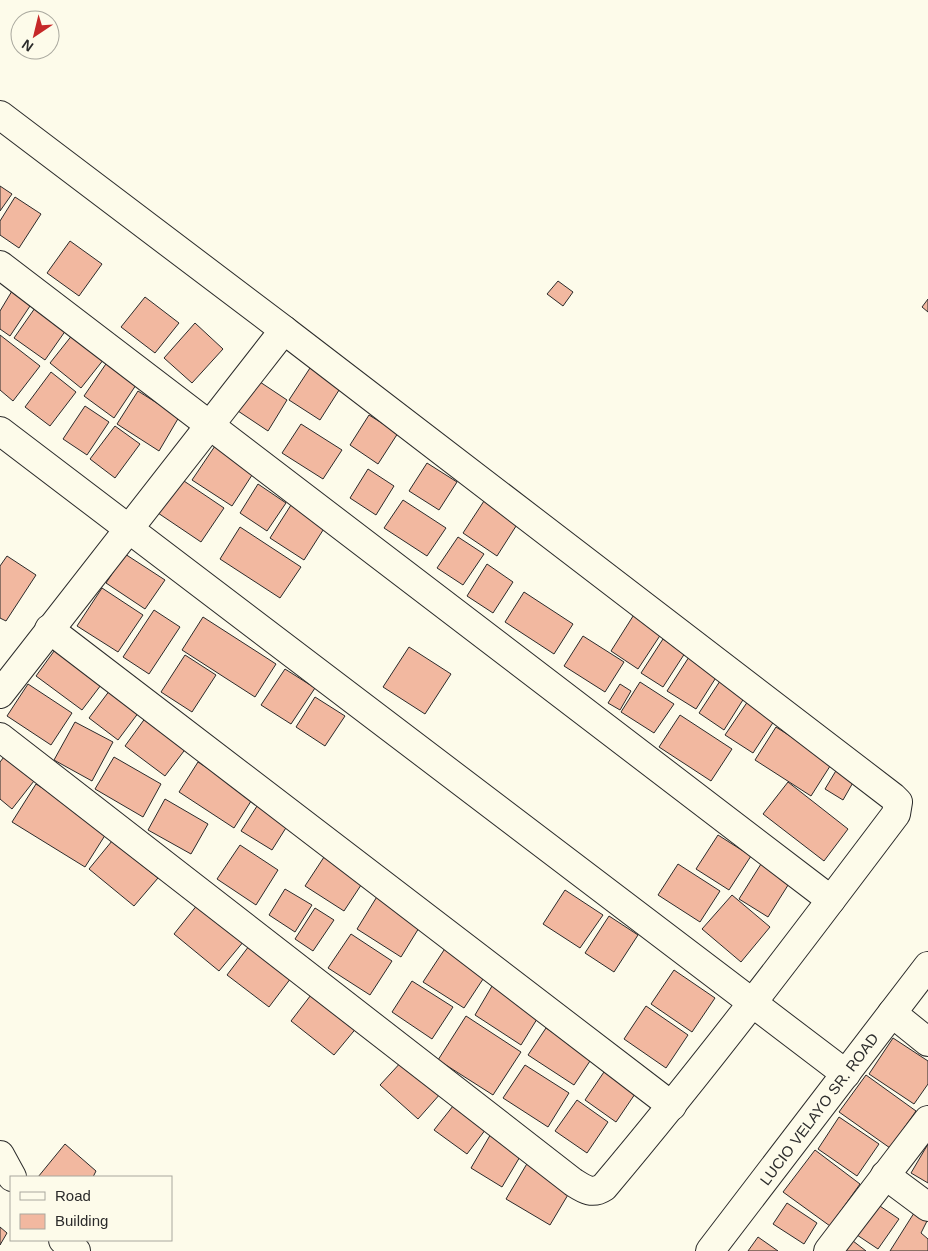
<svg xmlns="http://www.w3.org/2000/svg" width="928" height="1251" font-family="Helvetica,sans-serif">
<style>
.building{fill:#f2b8a0;stroke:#2b2b2b}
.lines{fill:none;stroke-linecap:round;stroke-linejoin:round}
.street-casing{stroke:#2b2b2b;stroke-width:30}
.secondary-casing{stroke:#2b2b2b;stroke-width:30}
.street{stroke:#fdfbea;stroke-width:28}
.secondary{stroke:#fdfbea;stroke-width:28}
.labels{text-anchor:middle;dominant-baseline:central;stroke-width:4;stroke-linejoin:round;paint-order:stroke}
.street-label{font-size:15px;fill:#2b2b2b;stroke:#fdfbea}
</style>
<rect width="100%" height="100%" fill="#fdfbea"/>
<g class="building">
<path d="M0 186 12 194 0 211Z"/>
<path d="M15 197 41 214 19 248 0 235V221Z"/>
<path d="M70 241 102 264 79 296 47 273Z"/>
<path d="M558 281 573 292 563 306 547 294Z"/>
<path d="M12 291 32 303 10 336 0 329V311Z"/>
<path d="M145 297 179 323 155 353 121 327Z"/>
<path d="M928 299V312L922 307Z"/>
<path d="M35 308 66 330 45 360 14 338Z"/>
<path d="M195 323 223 349 192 383 164 358Z"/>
<path d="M73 334 104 359 81 388 50 363Z"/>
<path d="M0 335 40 366 13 401 0 390Z"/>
<path d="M110 358 140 379 114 418 84 396Z"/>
<path d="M310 368 341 387 320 420 289 400Z"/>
<path d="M51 372 76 392 50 426 25 407Z"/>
<path d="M257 380 287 400 268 431 238 411Z"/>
<path d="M138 391 179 417 159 451 117 424Z"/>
<path d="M85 406 109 422 87 455 63 439Z"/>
<path d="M369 415 398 433 378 464 350 445Z"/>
<path d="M301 424 342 450 323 479 282 453Z"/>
<path d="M115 426 140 444 115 478 90 459Z"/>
<path d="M215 446 254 472 232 506 192 480Z"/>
<path d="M427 463 457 482 439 510 409 491Z"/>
<path d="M368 469 394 486 376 515 350 498Z"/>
<path d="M181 479 224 508 201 542 158 513Z"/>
<path d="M258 484 286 503 267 531 240 513Z"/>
<path d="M403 500 446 528 427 556 384 528Z"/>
<path d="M484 501 518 523 497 556 463 533Z"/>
<path d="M291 505 325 527 304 560 270 538Z"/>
<path d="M240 527 301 567 280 598 220 559Z"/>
<path d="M458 537 484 554 463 585 437 568Z"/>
<path d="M125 554 165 580 145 609 106 583Z"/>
<path d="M7 556 36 575 6 621 0 618V566Z"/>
<path d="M487 564 513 582 493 613 467 596Z"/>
<path d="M102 588 143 615 118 652 77 626Z"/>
<path d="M524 592 573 624 554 654 505 622Z"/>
<path d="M154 610 180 627 149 674 123 657Z"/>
<path d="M635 613 663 631 638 669 611 651Z"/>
<path d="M203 617 276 664 255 697 182 650Z"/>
<path d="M583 636 624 662 605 692 564 666Z"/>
<path d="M663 639 685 653 663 687 641 673Z"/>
<path d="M57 647 104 681 82 710 36 676Z"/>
<path d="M409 647 451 674 425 714 383 687Z"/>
<path d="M185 655 216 675 192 712 161 692Z"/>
<path d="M689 657 717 676 696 709 667 691Z"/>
<path d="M285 669 315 688 291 724 261 705Z"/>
<path d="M722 678 746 695 724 730 699 713Z"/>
<path d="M640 682 674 704 654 733 621 712Z"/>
<path d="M28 684 72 713 51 745 7 716Z"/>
<path d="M620 684 631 691 620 710 608 703Z"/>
<path d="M113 686 142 708 118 740 89 718Z"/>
<path d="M315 697 345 716 325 746 296 727Z"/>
<path d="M748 701 776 718 753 753 725 735Z"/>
<path d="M680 715 732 749 711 781 659 747Z"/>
<path d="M146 717 187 747 165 776 125 746Z"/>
<path d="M75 722 113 742 92 781 54 760Z"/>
<path d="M776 727 832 763 811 796 755 760Z"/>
<path d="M11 748 41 772 12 809 0 799V762Z"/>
<path d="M114 757 161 784 143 817 95 789Z"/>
<path d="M198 762 253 798 234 828 179 792Z"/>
<path d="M837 769 855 779 843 800 825 789Z"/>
<path d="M788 782 848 829 824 861 763 814Z"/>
<path d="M36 784 109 829 85 867 12 822Z"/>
<path d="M165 799 208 824 191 854 148 830Z"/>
<path d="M259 803 289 823 272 850 241 831Z"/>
<path d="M718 835 751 856 729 890 696 869Z"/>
<path d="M112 841 158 878 134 906 89 869Z"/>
<path d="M240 845 278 870 256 905 217 879Z"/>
<path d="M326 854 365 879 344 911 305 886Z"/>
<path d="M678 864 720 891 700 922 658 895Z"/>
<path d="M761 864 790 882 768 917 739 899Z"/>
<path d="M285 889 312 905 295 932 269 915Z"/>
<path d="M565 890 603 915 580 948 543 924Z"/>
<path d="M378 895 422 923 401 957 357 929Z"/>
<path d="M732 895 770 927 741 962 702 929Z"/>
<path d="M198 904 244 941 219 971 174 934Z"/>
<path d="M315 908 334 920 313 951 295 939Z"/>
<path d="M609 916 638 935 614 972 585 953Z"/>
<path d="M351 934 392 961 370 995 328 968Z"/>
<path d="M249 946 291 978 269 1007 227 975Z"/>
<path d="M446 947 487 973 464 1008 423 982Z"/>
<path d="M674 970 715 998 692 1032 651 1004Z"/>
<path d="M412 981 453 1007 432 1039 392 1012Z"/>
<path d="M495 981 542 1011 521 1045 475 1015Z"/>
<path d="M314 991 358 1026 334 1055 291 1021Z"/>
<path d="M646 1006 688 1035 666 1068 624 1039Z"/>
<path d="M466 1016 521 1052 493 1095 438 1060Z"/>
<path d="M546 1028 592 1058 574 1085 528 1055Z"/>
<path d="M893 1038 928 1061V1084L914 1104 869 1074Z"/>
<path d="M403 1060 441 1093 418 1119 380 1085Z"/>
<path d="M525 1065 569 1093 548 1127 503 1098Z"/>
<path d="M606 1069 637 1091 616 1122 585 1100Z"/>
<path d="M866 1075 916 1111 890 1148 839 1112Z"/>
<path d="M577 1100 608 1122 587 1153 555 1131Z"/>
<path d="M457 1101 489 1125 467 1154 434 1130Z"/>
<path d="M839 1117 879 1144 857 1176 818 1149Z"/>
<path d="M492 1132 524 1150 502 1187 471 1168Z"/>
<path d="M65 1144 96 1171 93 1177H38Z"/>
<path d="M928 1144V1183L911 1173Z"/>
<path d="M815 1150 860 1184 830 1226 783 1192Z"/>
<path d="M528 1162 572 1188 550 1225 506 1199Z"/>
<path d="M871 1200 899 1219 878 1249 851 1231Z"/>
<path d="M787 1203 817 1223 804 1244 773 1224Z"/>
<path d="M914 1213 928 1219 921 1233 928 1239V1251H890Z"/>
<path d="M0 1227 7 1233 0 1245Z"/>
<path d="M844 1234 866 1251H832Z"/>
<path d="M758 1237 778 1251H748Z"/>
</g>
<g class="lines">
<g class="street-casing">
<g id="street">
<path d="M0 115 284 330 0 694"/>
<path d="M0 265 831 900"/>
<path d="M0 431 846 1074"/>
<path d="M49 629 672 1106"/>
<path d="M0 737 573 1182C584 1189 592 1195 604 1187 706 1066 801 940 896 814L898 802 893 797 284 330"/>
<path d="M892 1013 928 1042"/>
<path d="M0 1155 12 1177"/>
<path d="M885 1175 928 1207"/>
<path d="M63 1240 76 1251"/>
<path d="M828 1251 928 1120"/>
</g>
</g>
<g class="secondary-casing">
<path id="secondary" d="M710 1251 928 966"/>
</g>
<use href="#street" class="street"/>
<use href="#secondary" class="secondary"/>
</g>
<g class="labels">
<g class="street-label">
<text transform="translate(819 1109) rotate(-53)">LUCIO VELAYO SR. ROAD</text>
</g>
</g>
<rect x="10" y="1176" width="162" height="65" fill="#fdfbea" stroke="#a9a89e"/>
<rect x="20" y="1192" width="25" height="8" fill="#fdfbea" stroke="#a9a89e"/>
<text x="55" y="1201" font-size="15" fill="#2b2b2b">Road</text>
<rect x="20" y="1214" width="25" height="15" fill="#f2b8a0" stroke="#a9a89e"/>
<text x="55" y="1226" font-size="15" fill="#2b2b2b">Building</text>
<g transform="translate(35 35) rotate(215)"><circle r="24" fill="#fdfbea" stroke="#a9a89e"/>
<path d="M0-4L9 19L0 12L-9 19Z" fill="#c62828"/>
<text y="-8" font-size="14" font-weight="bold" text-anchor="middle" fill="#2b2b2b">N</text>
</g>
</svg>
